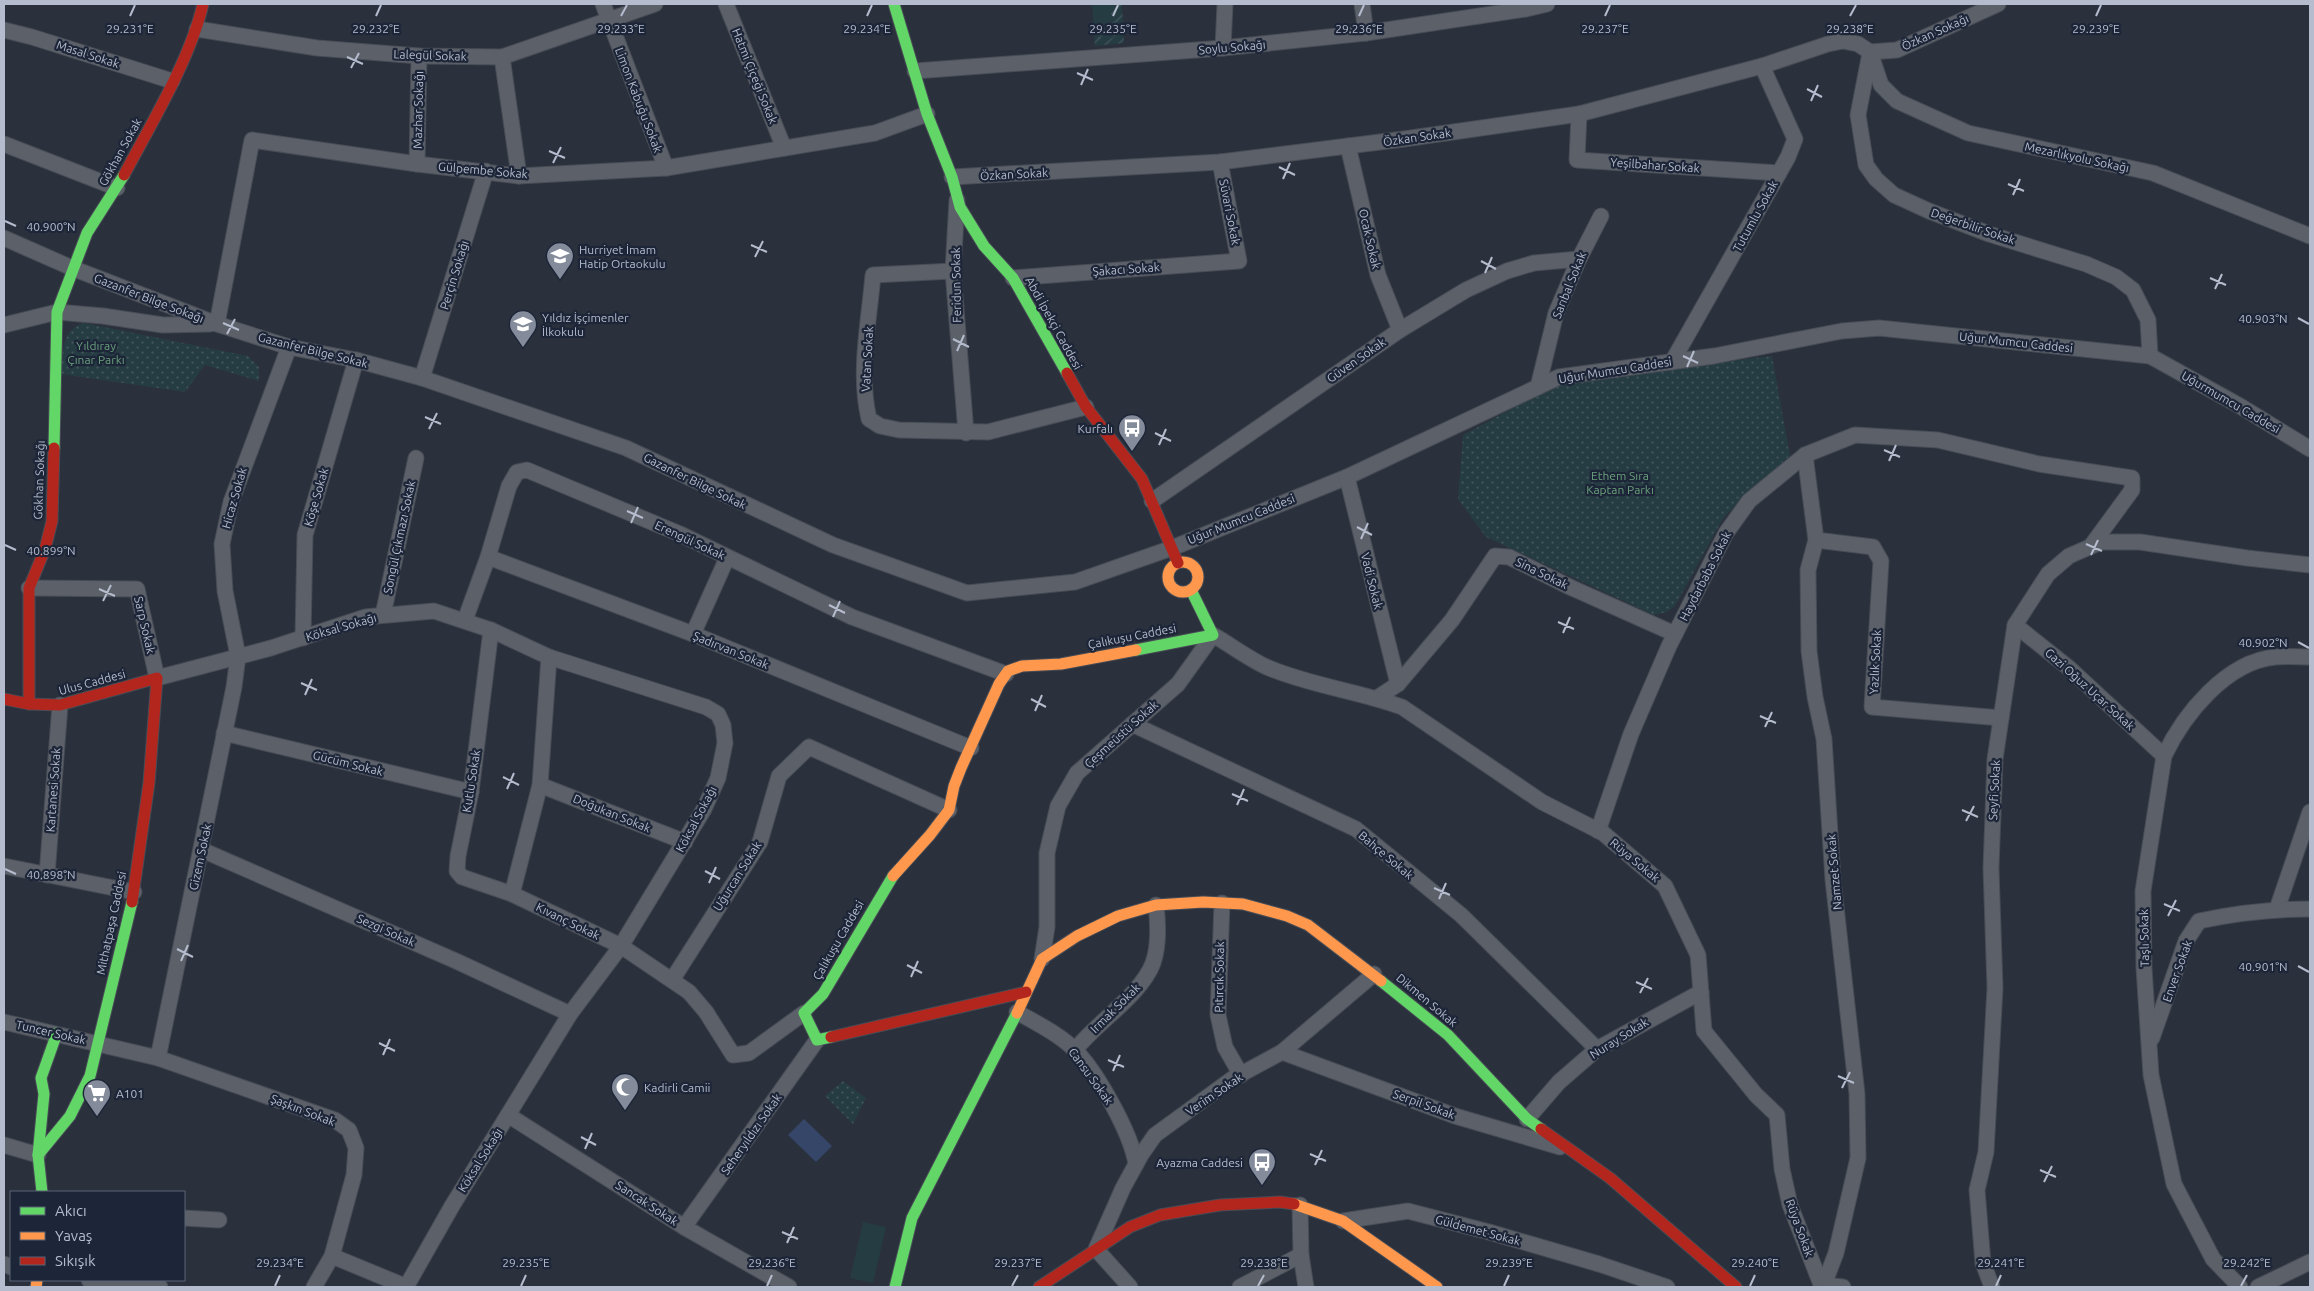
<svg xmlns="http://www.w3.org/2000/svg" width="2314" height="1291" font-family="Ubuntu,sans-serif">
<style>
.grass{fill:#263c43}
.park{fill:url(#park-dots)}
.garden{fill:url(#garden-furrows)}
.water{fill:#354668}
.lines{fill:none;stroke-linecap:round;stroke-linejoin:round}
.street-casing{stroke:#474c55;stroke-width:17}
.fast-casing{stroke:#474c55;stroke-width:13}
.slow-casing{stroke:#474c55;stroke-width:13}
.jam-casing{stroke:#474c55;stroke-width:13}
.street{stroke:#5c6069;stroke-width:15}
.fast{stroke:#63d668;stroke-width:11}
.slow{stroke:#ff974d;stroke-width:11}
.jam{stroke:#b3261e;stroke-width:11}
.ticks{fill:none;stroke:#b5bccd;stroke-width:2}
.labels{text-anchor:middle;dominant-baseline:central;stroke-width:4.5;stroke-linejoin:round;paint-order:stroke}
.street-label{font-size:12px;fill:#b5bccd;stroke:#1d2638}
.poi-label{font-size:12px;fill:#b5bccd;stroke:#1d2638;text-anchor:start}
.park-label{font-size:12px;fill:#6aa07b;stroke:#1d2638}
.ticks-label{font-size:12px;text-anchor:middle;fill:#b5bccd;stroke:#1d2638;stroke-width:4.5;stroke-linejoin:round;paint-order:stroke}
</style>
<defs>
<pattern id="park-dots" width="8" height="8" patternUnits="userSpaceOnUse" patternTransform="scale(1.25)"><rect width="8" height="8" fill="#263c43"/><path d="M2 2h.1M6 6h.1" fill="none" stroke="#43565d" stroke-width="1.8" stroke-linecap="round"/></pattern>
<pattern id="garden-furrows" width="10" height="10" patternUnits="userSpaceOnUse" patternTransform="scale(1.25)"><rect width="10" height="10" fill="#263c43"/><path d="M-1 1l2-2M0 10L10 0M9 11l2-2" fill="none" stroke="#43565d"/></pattern>
</defs>
<rect width="100%" height="100%" fill="#2a303c"/>
<g class="grass">
<path d="M1092 4H1117L1111 22 1114 37 1107 40 1094 32Z"/>
<path d="M863 1222 886 1227 873 1283 850 1278Z"/>
</g>
<g class="park">
<path d="M84 323 248 356 259 367V381L205 365 185 392 61 374C64 353 60 330 84 323Z"/>
<path d="M1772 356 1790 456 1744 496 1722 520 1675 606 1667 612 1654 615 1486 537 1458 499 1463 435 1563 381Z"/>
<path d="M843 1081 866 1098 853 1124 825 1096Z"/>
</g>
<path class="garden" d="M1117 4H1122L1124 43 1095 46 1094 32 1107 40 1114 37 1111 13 1117 7Z"/>
<path class="water" d="M804 1119 832 1146 816 1162 788 1135Z"/>
<g class="lines">
<g class="street-casing">
<g id="street">
<path d="M603 4 666 168"/>
<path d="M726 4 784 148"/>
<path d="M1362 4 1366 33"/>
<path d="M197 29 317 48 419 56 502 57 655 4"/>
<path d="M4 30 32 37 172 81"/>
<path d="M1223 48 1225 4"/>
<path d="M1870 52 1881 85 1897 101 1968 133 2153 173 2310 236"/>
<path d="M1870 52 1897 50 1998 4"/>
<path d="M1870 53 1858 115 1866 165 1876 179 1894 195 1929 211 1989 234 2086 264 2116 277 2133 290 2148 320 2150 356"/>
<path d="M502 57 519 176"/>
<path d="M915 71 1223 48 1366 33 1526 9 1547 4"/>
<path d="M1579 114 1577 160 1779 173"/>
<path d="M4 144 117 188"/>
<path d="M1348 146 1378 275 1400 330"/>
<path d="M417 164 419 56"/>
<path d="M952 177 1220 162 1404 139 1579 114 1762 66 1828 44 1843 41 1858 44 1870 52"/>
<path d="M957 200 953 271 966 433"/>
<path d="M4 238 72 268 217 324 289 347 356 360 422 378 626 448 833 545 967 593 1075 582 1172 548 1347 477 1559 377 1714 356 1842 331 1879 328 2150 356 2240 406 2310 449"/>
<path d="M953 271 873 275C869 322 858 373 869 419L880 426 899 430 988 432 1086 407"/>
<path d="M1013 278 1239 261 1220 162"/>
<path d="M217 324 252 140 417 164 519 176 666 168 875 133 927 114"/>
<path d="M4 325 57 312 103 316 163 325 210 324"/>
<path d="M1672 362 1788 157 1795 139 1762 66"/>
<path d="M422 378 486 171"/>
<path d="M1538 387 1556 313 1579 259 1601 216"/>
<path d="M1805 455 1816 540 1808 570 1809 651 1815 697 1824 739 1833 880 1857 1094 1858 1158 1836 1253 1823 1287"/>
<path d="M1347 477 1398 684"/>
<path d="M1152 501 1400 330 1466 290 1507 271 1534 263 1579 259"/>
<path d="M1816 540 1873 547 1881 561 1872 707 2001 718"/>
<path d="M488 557 693 634 971 748"/>
<path d="M29 588 137 589 157 678 271 648 365 617 434 611 491 630 549 657 706 707 718 714 723 725 725 743 718 778 704 809 621 946 570 1014 452 1206 406 1287"/>
<path d="M383 615 416 458"/>
<path d="M465 620 488 557 509 486 517 472 527 470 680 534 852 617 1006 674"/>
<path d="M2015 625 2069 668 2164 756"/>
<path d="M491 630 471 792 458 856 457 871 462 877 512 894 621 946 689 992 706 1012 733 1055 749 1053 804 1013"/>
<path d="M693 634 727 558"/>
<path d="M303 638 305 535 356 360"/>
<path d="M1377 698 1398 684 1452 620 1495 556 1509 557 1572 588 1675 634"/>
<path d="M1132 724 1356 829 1461 915 1597 1049"/>
<path d="M224 733 471 792"/>
<path d="M540 785 685 842"/>
<path d="M1598 831 1631 734 1669 646 1726 533 1749 501 1805 455 1855 435 1938 440 2039 464 2132 478V490L2091 546"/>
<path d="M202 850 456 961 570 1014"/>
<path d="M4 866 134 892"/>
<path d="M47 875 60 705"/>
<path d="M512 894 540 785 549 657"/>
<path d="M1222 903 1218 1015 1225 1047 1241 1075"/>
<path d="M2277 909 2310 812"/>
<path d="M1042 959 1047 927V853L1058 806 1077 773 1178 684 1213 635C1231 645 1250 660 1269 668 1312 686 1358 691 1402 707L1542 802 1603 833 1665 886 1698 955 1704 1031 1756 1095 1777 1115 1782 1169 1790 1205 1822 1287"/>
<path d="M672 980 760 842 779 776 809 747 949 810"/>
<path d="M1017 1012C1036 1023 1059 1034 1075 1050 1097 1072 1131 1133 1136 1164"/>
<path d="M4 1022 158 1058 335 1120 349 1130 356 1148 354 1175 332 1256 314 1287"/>
<path d="M2152 1038 2186 941 2199 921C2236 913 2272 909 2310 909"/>
<path d="M1075 1050C1097 1022 1141 995 1153 963 1159 946 1158 922 1156 905"/>
<path d="M1282 1052 1455 1116 1560 1147"/>
<path d="M158 1058 234 687 238 656 225 591 222 544 231 502 289 347"/>
<path d="M508 1115 684 1227 789 1287"/>
<path d="M1527 1119 1559 1082 1597 1049 1701 992"/>
<path d="M4 1145 38 1155"/>
<path d="M1300 1205 1301 1255 1306 1287"/>
<path d="M184 1218 219 1220"/>
<path d="M1343 1221 1408 1211 1489 1232 1599 1264 1667 1287"/>
<path d="M684 1227 817 1040"/>
<path d="M332 1256 407 1287"/>
<path d="M4 1264 11 1267"/>
<path d="M89 1280 160 1287"/>
<path d="M1824 1285 1843 1287"/>
<path d="M1130 1287 1096 1249 1123 1188 1141 1155 1155 1135 1232 1079 1282 1052 1374 974"/>
<path d="M1240 1287 1301 1255"/>
<path d="M1992 1287 1983 1263 1977 1190 1986 1152 1995 988 1991 868 1995 759 2015 625 2048 574 2069 556 2101 542H2140L2247 558 2310 565"/>
<path d="M2240 1287 2213 1259 2174 1184 2151 1075 2144 968 2143 891 2164 756C2184 714 2226 662 2275 657 2287 656 2299 657 2310 657"/>
<path d="M2258 1287 2310 1262"/>
</g>
</g>
<g class="fast-casing">
<g id="fast">
<path d="M894 4 927 114 952 177 960 207 984 246 1013 278 1067 373"/>
<path d="M54 448 57 312 87 233 124 175"/>
<path d="M1136 650 1213 635 1191 590"/>
<path d="M1381 981 1448 1035 1527 1119 1541 1129"/>
<path d="M831 1037 817 1040 804 1013 823 994 893 876"/>
<path d="M38 1155 70 1116 90 1076 132 902"/>
<path d="M42 1192 38 1155 44 1094 41 1078 57 1033"/>
<path d="M895 1287 912 1218 1017 1013"/>
</g>
</g>
<g class="slow-casing">
<g id="slow">
<circle cx="1183" cy="577" r="15"/>
<path d="M893 876 930 835 949 810 954 786 961 768 999 684 1008 671 1022 666 1061 664 1136 650"/>
<path d="M1017 1013 1042 959 1077 936 1118 916 1156 905 1203 902 1243 904 1287 916 1308 925 1381 981"/>
<path d="M1294 1204 1343 1221 1437 1287"/>
<path d="M36 1287 37 1280"/>
</g>
</g>
<g class="jam-casing">
<g id="jam">
<path d="M124 175C151 124 190 60 203 4"/>
<path d="M1067 373 1086 407 1142 479 1178 563"/>
<path d="M4 699 29 704 60 705 157 678 149 783 132 902"/>
<path d="M29 704V588L45 549 52 521 54 448"/>
<path d="M831 1037 1026 992"/>
<path d="M1541 1129 1610 1178 1736 1287"/>
<path d="M1039 1287 1130 1227 1160 1215 1220 1205 1280 1202 1294 1204"/>
</g>
</g>
<use href="#street" class="street"/>
<use href="#fast" class="fast"/>
<use href="#slow" class="slow"/>
<use href="#jam" class="jam"/>
</g>
<path class="ticks" d="M130 16 135 5M376 16 381 5M621 16 627 5M867 16 872 5M1113 16 1118 5M1359 16 1364 5M1605 16 1610 5M1850 16 1856 5M2096 16 2101 5M347 57 363 64M351 68 359 53M1077 73 1093 80M1081 85 1088 69M1807 89 1822 97M1811 101 1818 85M549 151 565 158M553 163 561 147M1279 167 1295 175M1283 179 1290 163M2008 184 2024 191M2013 195 2020 179M5 221 16 226M751 245 767 252M755 257 763 241M1481 261 1496 269M1485 273 1492 257M2210 278 2226 285M2215 289 2222 274M2298 318 2309 324M223 323 239 330M227 334 235 319M953 339 969 347M957 351 964 335M1683 356 1698 363M1687 367 1694 351M425 417 441 424M429 429 437 413M1155 433 1171 441M1159 445 1166 429M1884 450 1900 457M1889 461 1896 445M627 511 643 518M631 523 638 507M1357 527 1372 535M1361 539 1368 523M2086 544 2102 551M5 545 16 550M2091 555 2098 540M99 589 115 596M103 601 111 585M829 605 845 613M833 617 840 601M1558 622 1574 629M1563 633 1570 617M2298 642 2309 648M301 683 317 690M305 695 312 679M1031 699 1046 707M1035 711 1042 695M1760 716 1776 723M1765 727 1772 712M503 777 519 785M507 789 514 773M1232 794 1248 801M1237 805 1244 789M1962 810 1978 817M1966 821 1974 806M5 869 16 874M705 871 720 879M709 883 716 867M1434 888 1450 895M1439 899 1446 883M2164 904 2180 911M2168 916 2176 900M177 949 193 957M181 961 188 945M907 965 922 973M2298 966 2309 972M911 977 918 961M1636 982 1652 989M1640 993 1648 978M379 1043 395 1051M383 1055 390 1039M1108 1060 1124 1067M1113 1071 1120 1055M1838 1076 1854 1083M1842 1088 1850 1072M581 1137 596 1145M585 1149 592 1133M1310 1154 1326 1161M1315 1165 1322 1150M2040 1170 2056 1177M2044 1182 2052 1166M782 1232 798 1239M787 1243 794 1227M275 1286 280 1275M521 1286 526 1275M767 1286 772 1275M1012 1286 1018 1275M1258 1286 1264 1275M1504 1286 1509 1275M1750 1286 1755 1275M1996 1286 2001 1275M2241 1286 2247 1275"/>
<defs>
<g id="school-pin" transform="scale(1.4375)"><path d="M0 17L-7.5 6A9.5 9.5 0 1 1 7.5 6Z" fill="#848b9a" stroke="#1d2638"/><path d="M0-5L7-2L0 1L-7-2ZM-4 1L0 2.5L4 1V4Q0 6-4 4Z" fill="#fff"/></g>
<g id="bus-pin" transform="scale(1.4375)"><path d="M0 17L-7.5 6A9.5 9.5 0 1 1 7.5 6Z" fill="#848b9a" stroke="#1d2638"/><path d="M-5-6H5V4H4V6H2V4H-2V6H-4V4H-5ZM-3.5-4V0h7V-4ZM-3.5 1.2v1.5H-2V1.2ZM2 1.2v1.5H3.5V1.2Z" fill="#fff"/></g>
<g id="mosque-pin" transform="scale(1.4375)"><path d="M0 17L-7.5 6A9.5 9.5 0 1 1 7.5 6Z" fill="#848b9a" stroke="#1d2638"/><path d="M3.5-4.9A6 6 0 1 0 3.5 4.9A5 5 0 1 1 3.5-4.9Z" fill="#fff"/></g>
<g id="supermarket-pin" transform="scale(1.4375)"><path d="M0 17L-7.5 6A9.5 9.5 0 1 1 7.5 6Z" fill="#848b9a" stroke="#1d2638"/><path d="M-6-5.5h2.5l.6 2H6L4.5 2H-2.5L-4.4-4H-6ZM-1.5 3.2a1.3 1.3 0 1 0 .1 0ZM3 3.2a1.3 1.3 0 1 0 .1 0Z" fill="#fff"/></g>
</defs>
<g fill-rule="evenodd">
<use href="#school-pin" x="560" y="256"/>
<use href="#school-pin" x="523" y="324"/>
<use href="#bus-pin" x="1132" y="428"/>
<use href="#mosque-pin" x="625" y="1087"/>
<use href="#supermarket-pin" x="97" y="1093"/>
<use href="#bus-pin" x="1262" y="1162"/>
</g>
<g class="labels">
<g class="street-label">
<text transform="translate(1935 32) rotate(-24)">Özkan Sokağı</text>
<text transform="translate(1232 47) rotate(-5)">Soylu Sokağı</text>
<text transform="translate(88 54) rotate(18)">Masal Sokak</text>
<text transform="translate(430 55) rotate(2)">Lalegül Sokak</text>
<text transform="translate(755 76) rotate(68)">Hatmi Çiçeği Sokak</text>
<text transform="translate(639 100) rotate(69)">Limon Kabuğu Sokak</text>
<text transform="translate(418 110) rotate(-89)">Mazhar Sokağı</text>
<text transform="translate(1417 137) rotate(-8)">Özkan Sokak</text>
<text transform="translate(120 152) rotate(-61)">Gökhan Sokak</text>
<text transform="translate(2077 157) rotate(12)">Mezarlıkyolu Sokağı</text>
<text transform="translate(1655 165) rotate(4)">Yeşilbahar Sokak</text>
<text transform="translate(483 170) rotate(5)">Gülpembe Sokak</text>
<text transform="translate(1014 174) rotate(-3)">Özkan Sokak</text>
<text transform="translate(1230 212) rotate(79)">Süvari Sokak</text>
<text transform="translate(1755 216) rotate(-61)">Tutumlu Sokak</text>
<text transform="translate(1973 226) rotate(19)">Değerbilir Sokak</text>
<text transform="translate(1370 239) rotate(77)">Ocak Sokak</text>
<text transform="translate(1126 269) rotate(-4)">Şakacı Sokak</text>
<text transform="translate(454 275) rotate(-73)">Perçin Sokağı</text>
<text transform="translate(956 285) rotate(-91)">Feridun Sokak</text>
<text transform="translate(1569 285) rotate(-68)">Sarıbal Sokak</text>
<text transform="translate(149 298) rotate(21)">Gazanfer Bilge Sokağı</text>
<text transform="translate(1054 323) rotate(61)">Abdi İpekçi Caddesi</text>
<text transform="translate(2016 342) rotate(6)">Uğur Mumcu Caddesi</text>
<text transform="translate(313 350) rotate(14)">Gazanfer Bilge Sokak</text>
<text transform="translate(867 359) rotate(-87)">Vatan Sokak</text>
<text transform="translate(1356 360) rotate(-35)">Güven Sokak</text>
<text transform="translate(1615 370) rotate(-9)">Uğur Mumcu Caddesi</text>
<text transform="translate(2231 402) rotate(30)">Uğurmumcu Caddesi</text>
<text transform="translate(39 480) rotate(-88)">Gökhan Sokağı</text>
<text transform="translate(695 481) rotate(26)">Gazanfer Bilge Sokak</text>
<text transform="translate(316 497) rotate(-74)">Köşe Sokak</text>
<text transform="translate(234 498) rotate(-74)">Hicaz Sokak</text>
<text transform="translate(1241 519) rotate(-22)">Uğur Mumcu Caddesi</text>
<text transform="translate(399 537) rotate(-78)">Songül Çıkmazı Sokak</text>
<text transform="translate(690 540) rotate(25)">Erengül Sokak</text>
<text transform="translate(1542 573) rotate(26)">Sina Sokak</text>
<text transform="translate(1705 576) rotate(-63)">Haydarbaba Sokak</text>
<text transform="translate(1372 581) rotate(76)">Vadi Sokak</text>
<text transform="translate(145 625) rotate(77)">Sarp Sokak</text>
<text transform="translate(341 627) rotate(-16)">Köksal Sokağı</text>
<text transform="translate(1132 636) rotate(-11)">Çalıkuşu Caddesi</text>
<text transform="translate(731 650) rotate(22)">Şadırvan Sokak</text>
<text transform="translate(1875 662) rotate(-87)">Yazlık Sokak</text>
<text transform="translate(92 682) rotate(-15)">Ulus Caddesi</text>
<text transform="translate(2090 689) rotate(42)">Gazi Oğuz Uçar Sokak</text>
<text transform="translate(1121 734) rotate(-42)">Çeşmeüstü Sokak</text>
<text transform="translate(348 763) rotate(14)">Gücüm Sokak</text>
<text transform="translate(471 781) rotate(-81)">Kutlu Sokak</text>
<text transform="translate(53 790) rotate(-86)">Kartanesi Sokak</text>
<text transform="translate(1994 790) rotate(-87)">Seyfi Sokak</text>
<text transform="translate(612 813) rotate(22)">Doğukan Sokak</text>
<text transform="translate(696 819) rotate(-62)">Köksal Sokağı</text>
<text transform="translate(1386 855) rotate(40)">Bahçe Sokak</text>
<text transform="translate(200 857) rotate(-78)">Gizem Sokak</text>
<text transform="translate(1635 860) rotate(40)">Rüya Sokak</text>
<text transform="translate(1834 872) rotate(-95)">Namzet Sokak</text>
<text transform="translate(737 876) rotate(-58)">Uğurcan Sokak</text>
<text transform="translate(568 921) rotate(26)">Kıvanç Sokak</text>
<text transform="translate(111 923) rotate(-78)">Mithatpaşa Caddesi</text>
<text transform="translate(386 930) rotate(24)">Sezgi Sokak</text>
<text transform="translate(2144 938) rotate(-91)">Taşlı Sokak</text>
<text transform="translate(838 940) rotate(-60)">Çalıkuşu Caddesi</text>
<text transform="translate(2177 971) rotate(-70)">Enver Sokak</text>
<text transform="translate(1219 977) rotate(-89)">Pıtırcık Sokak</text>
<text transform="translate(1427 1000) rotate(40)">Dikmen Sokak</text>
<text transform="translate(1115 1008) rotate(-45)">Irmak Sokak</text>
<text transform="translate(51 1032) rotate(13)">Tuncer Sokak</text>
<text transform="translate(1619 1038) rotate(-32)">Nuray Sokak</text>
<text transform="translate(1091 1076) rotate(54)">Cansu Sokak</text>
<text transform="translate(1214 1094) rotate(-34)">Verim Sokak</text>
<text transform="translate(1424 1104) rotate(20)">Serpil Sokak</text>
<text transform="translate(303 1110) rotate(21)">Şaşkın Sokak</text>
<text transform="translate(751 1134) rotate(-55)">Seheryıldızı Sokak</text>
<text transform="translate(480 1160) rotate(-58)">Köksal Sokağı</text>
<text transform="translate(647 1203) rotate(33)">Sancak Sokak</text>
<text transform="translate(1800 1228) rotate(70)">Rüya Sokak</text>
<text transform="translate(1478 1230) rotate(15)">Güldemet Sokak</text>
</g>
<g class="poi-label">
<text x="579" y="249">Hurriyet İmam<tspan x="579" dy="14">Hatip Ortaokulu</tspan></text>
<text x="542" y="317">Yıldız İşçimenler<tspan x="542" dy="14">İlkokulu</tspan></text>
<text x="1113" y="428" text-anchor="end">Kurfalı</text>
<text x="644" y="1087">Kadirli Camii</text>
<text x="116" y="1093">A101</text>
<text x="1243" y="1162" text-anchor="end">Ayazma Caddesi</text>
</g>
<g class="park-label">
<text x="96" y="345">Yıldıray<tspan x="96" dy="14">Çınar Parkı</tspan></text>
<text x="1620" y="475">Ethem Sıra<tspan x="1620" dy="14">Kaptan Parkı</tspan></text>
</g>
</g>
<g class="ticks-label">
<text x="130" y="33">29.231°E</text>
<text x="376" y="33">29.232°E</text>
<text x="621" y="33">29.233°E</text>
<text x="867" y="33">29.234°E</text>
<text x="1113" y="33">29.235°E</text>
<text x="1359" y="33">29.236°E</text>
<text x="1605" y="33">29.237°E</text>
<text x="1850" y="33">29.238°E</text>
<text x="2096" y="33">29.239°E</text>
<text x="51" y="231">40.900°N</text>
<text x="2263" y="323">40.903°N</text>
<text x="51" y="555">40.899°N</text>
<text x="2263" y="647">40.902°N</text>
<text x="51" y="879">40.898°N</text>
<text x="2263" y="971">40.901°N</text>
<text x="280" y="1267">29.234°E</text>
<text x="772" y="1267">29.236°E</text>
<text x="1018" y="1267">29.237°E</text>
<text x="1264" y="1267">29.238°E</text>
<text x="1509" y="1267">29.239°E</text>
<text x="526" y="1267">29.235°E</text>
<text x="1755" y="1267">29.240°E</text>
<text x="2001" y="1267">29.241°E</text>
<text x="2247" y="1267">29.242°E</text>
</g>
<rect width="2314" height="1291" fill="none" stroke="#b5bccd" stroke-width="10"/>
<rect x="10" y="1191" width="175" height="90" fill="#1d2638" stroke="#5a6274"/>
<rect x="20" y="1207" width="25" height="8" fill="#63d668" stroke="#5a6274"/>
<text x="55" y="1216" font-size="15" fill="#b5bccd">Akıcı</text>
<rect x="20" y="1232" width="25" height="8" fill="#ff974d" stroke="#5a6274"/>
<text x="55" y="1241" font-size="15" fill="#b5bccd">Yavaş</text>
<rect x="20" y="1257" width="25" height="8" fill="#b3261e" stroke="#5a6274"/>
<text x="55" y="1266" font-size="15" fill="#b5bccd">Sıkışık</text>
</svg>
